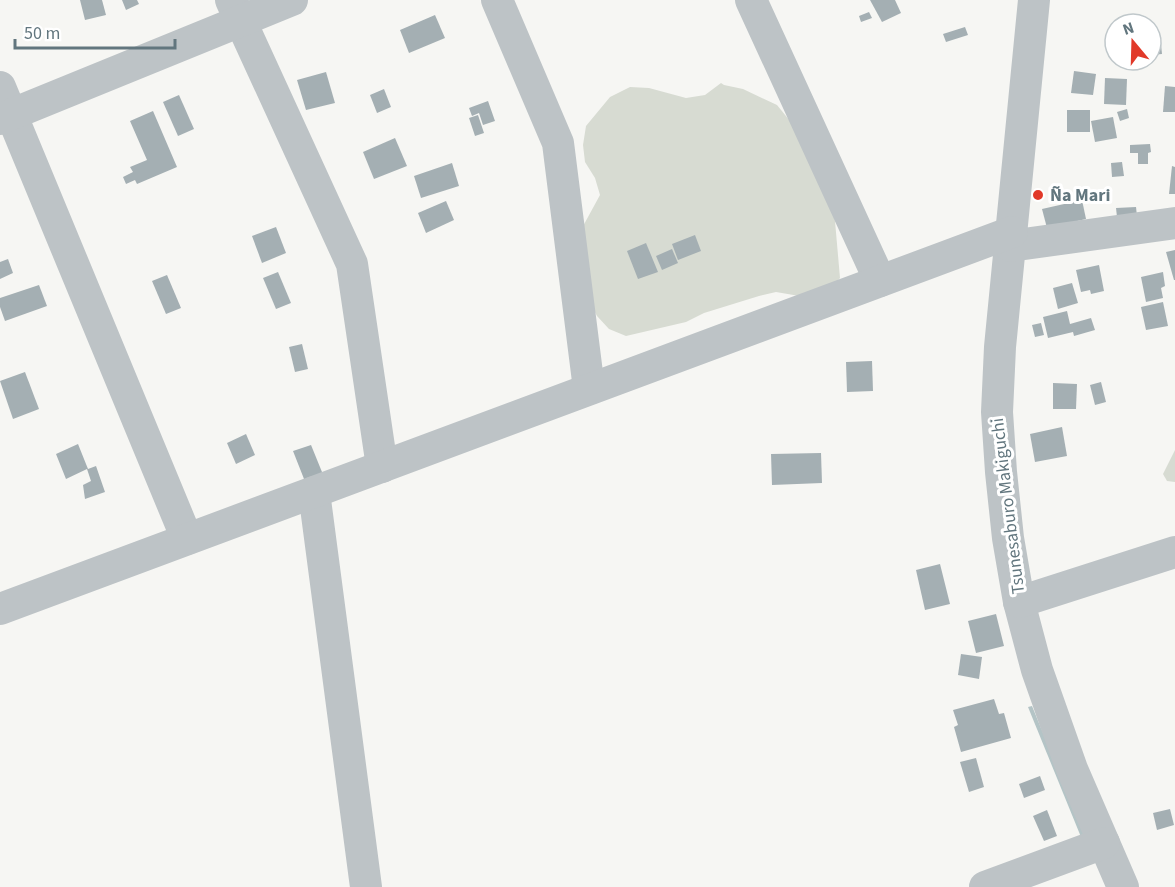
<svg xmlns="http://www.w3.org/2000/svg" width="1175" height="887" font-family="'Source Sans 3',sans-serif">
<style>
.green{fill:#d7dbd2}
.water{fill:#b4c4c6}
.building{fill:#a4afb3}
.lines{fill:none;stroke-linecap:round;stroke-linejoin:round}
.minor{stroke:#bdc3c6;stroke-width:32}
.poi-dot{fill:#e13929;stroke:#fff;stroke-width:2}
.labels{text-anchor:middle;dominant-baseline:central;stroke-width:6;stroke-linejoin:round;paint-order:stroke}
.poi-label{font-size:18px;font-weight:bold;fill:#62767e;stroke:#fff;text-anchor:start}
.street-label{font-size:18px;fill:#62767e;stroke:#fff}
</style>
<rect width="100%" height="100%" fill="#f6f6f3"/>
<g class="green">
<path d="M721 83 724 85 743 89 777 105 790 121 830 204 835 221 840 278 827 293 811 298 776 292 759 296 704 313 686 322 626 336 609 329 597 316 580 284 582 228 600 195 595 178 585 162 583 145 586 126 610 97 630 87 649 88 686 98 705 95Z"/>
<path d="M1175 450V482L1167 481 1163 474Z"/>
</g>
<path class="water" d="M1032 706 1085 836 1081 837 1028 707Z"/>
<g class="building">
<path d="M80 0H102L106 15 85 20Z"/>
<path d="M122 0H137L139 4 126 10Z"/>
<path d="M870 0H895L901 13 882 22Z"/>
<path d="M869 12 872 18 861 22 859 16Z"/>
<path d="M435 15 445 38 409 53 400 30Z"/>
<path d="M965 27 968 35 946 42 943 34Z"/>
<path d="M1160 35 1162 54 1151 55V36Z"/>
<path d="M1074 71 1096 74 1093 95 1071 93Z"/>
<path d="M326 72 335 103 306 110 297 80Z"/>
<path d="M1105 78 1127 79 1126 105 1104 104Z"/>
<path d="M1165 86 1175 87V112H1163Z"/>
<path d="M384 89 391 107 377 113 370 95Z"/>
<path d="M179 95 194 129 178 136 163 102Z"/>
<path d="M488 101 495 121 483 125 479 113 472 116 469 108Z"/>
<path d="M1127 109 1129 118 1120 121 1117 112Z"/>
<rect x="1067" y="110" width="23" height="22"/>
<path d="M153 111 177 167 137 184 135 180 126 184 123 177 133 172 130 167 147 160 130 121Z"/>
<path d="M478 115 484 133 475 136 469 118Z"/>
<path d="M1113 117 1117 138 1095 142 1091 121Z"/>
<path d="M395 138 407 166 374 179 363 152Z"/>
<path d="M1150 144 1151 152 1148 153V164H1138V153H1130V145Z"/>
<path d="M1122 162 1124 176 1112 177 1111 163Z"/>
<path d="M452 163 459 186 421 198 414 176Z"/>
<path d="M1172 166 1175 167V194H1169Z"/>
<path d="M1082 200 1086 219 1047 228 1042 209Z"/>
<path d="M446 201 454 220 426 233 418 213Z"/>
<path d="M1136 207 1137 216 1117 217 1116 208Z"/>
<path d="M276 227 286 253 262 263 252 236Z"/>
<path d="M695 235 701 251 678 260 672 244Z"/>
<path d="M646 243 658 272 638 279 627 251Z"/>
<path d="M672 249 678 263 662 270 656 256Z"/>
<path d="M1175 250V280H1174L1166 252Z"/>
<path d="M8 259 13 273 0 279V262Z"/>
<path d="M1099 265 1104 291 1091 294 1090 290 1081 292 1076 270Z"/>
<path d="M278 272 291 303 276 309 263 278Z"/>
<path d="M1163 272 1165 286 1161 288 1163 298 1146 302 1141 277Z"/>
<path d="M167 275 181 308 166 314 152 281Z"/>
<path d="M1072 283 1078 303 1058 309 1053 288Z"/>
<path d="M39 285 47 306 5 321 0 307V298Z"/>
<path d="M1163 302 1168 326 1146 330 1141 307Z"/>
<path d="M1067 311 1070 324 1091 318 1095 330 1074 336 1073 332 1048 338 1043 317Z"/>
<path d="M1041 323 1044 335 1035 337 1032 325Z"/>
<path d="M302 344 308 369 295 372 289 347Z"/>
<path d="M872 361 873 391 847 392 846 362Z"/>
<path d="M25 372 39 409 13 419 0 381Z"/>
<path d="M1101 382 1106 402 1095 405 1090 385Z"/>
<path d="M1053 383 1077 384 1076 409H1053Z"/>
<path d="M1062 427 1067 456 1035 462 1030 434Z"/>
<path d="M246 434 255 455 236 464 227 443Z"/>
<path d="M78 444 88 469 96 466 105 492 85 499 83 485 91 481 87 469 66 479 56 454Z"/>
<path d="M311 445 324 477 306 484 293 451Z"/>
<path d="M821 453 822 483 772 485 771 454Z"/>
<path d="M940 564 950 604 925 610 916 570Z"/>
<path d="M996 614 1004 646 976 653 968 621Z"/>
<path d="M961 654 982 657 979 679 958 675Z"/>
<path d="M994 699 999 714 1004 713 1011 738 961 752 954 727 958 725 953 710Z"/>
<path d="M976 758 984 787 969 792 960 762Z"/>
<path d="M1040 776 1045 790 1024 798 1019 784Z"/>
<path d="M1170 809 1174 825 1157 830 1153 813Z"/>
<path d="M1047 810 1057 836 1044 841 1033 816Z"/>
</g>
<g class="lines">
<g class="minor">
<path d="M231 0 352 264 382 467"/>
<path d="M497 0 558 143 589 389"/>
<path d="M751 0 880 281"/>
<path d="M1034 0 1000 347 997 412 1001 472 1008 538 1019 602 1037 670 1072 769 1123 887"/>
<path d="M0 87 187 539"/>
<path d="M0 119 292 0"/>
<path d="M1010 246 1175 223"/>
<path d="M314 492 366 887"/>
<path d="M1019 602 1175 552"/>
<path d="M0 609 1012 232"/>
<path d="M985 887 1104 843"/>
</g>
</g>
<circle class="poi-dot" cx="1038" cy="195" r="6"/>
<g class="labels">
<g class="poi-label">
<text x="1050" y="195">Ña Mari</text>
</g>
<g class="street-label">
<text transform="translate(1008 506) rotate(-97)">Tsunesaburo Makiguchi</text>
</g>
</g>
<g transform="translate(1133 42) rotate(341)"><circle r="28" fill="#ffffff" stroke="#c0c8cb" stroke-width="1.5"/>
<path d="M0-4.5L10 22L0 15L-10 22Z" fill="#e13929"/>
<text y="-9" font-size="16" font-weight="bold" text-anchor="middle" fill="#62767e">N</text>
</g>
<path d="M15 39v9h160v-9" fill="none" stroke="#62767e" stroke-width="3"/>
<text x="24" y="39" font-size="18" fill="#62767e" stroke="#ffffff" stroke-width="4.5" paint-order="stroke">50 m</text>
</svg>
